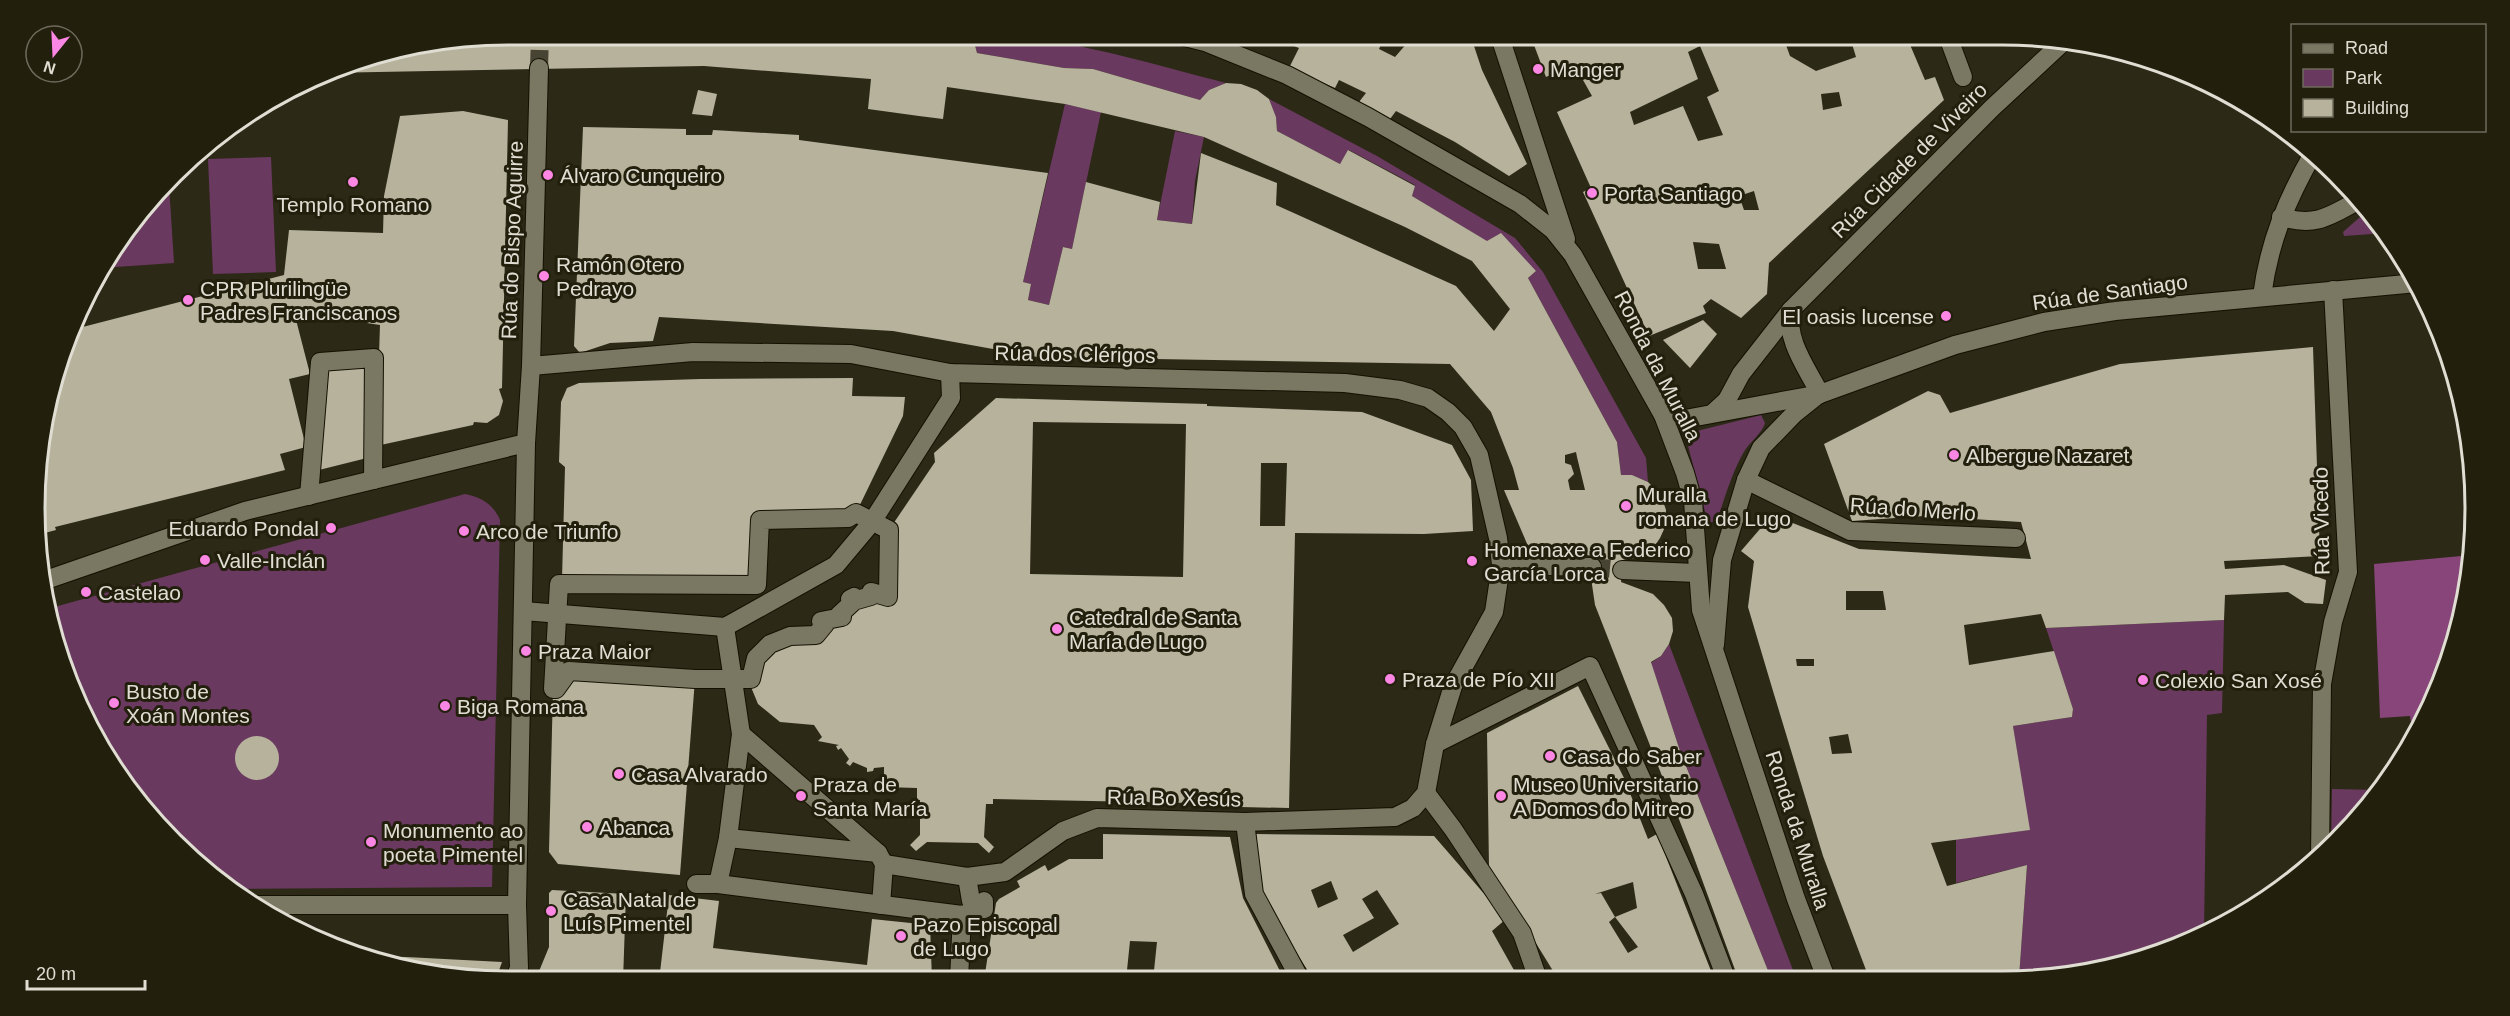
<svg xmlns="http://www.w3.org/2000/svg" width="2510" height="1016" font-family="Arial,sans-serif">
<style>
.green{fill:#6a395f}
.forest{fill:#874579}
.building{fill:#b6b29c;fill-rule:evenodd}
.lines{fill:none;stroke-linecap:round;stroke-linejoin:round}
.minor-tunnel{stroke:#474433;stroke-width:18;stroke-dasharray:18 9;stroke-linecap:butt}
.minor-casing{stroke:#141102;stroke-width:20}
.minor{stroke:#7a7762;stroke-width:18}
.poi-dot{fill:#fc86e3;stroke:#221f0d;stroke-width:2}
.labels{text-anchor:middle;dominant-baseline:central;stroke-width:6;stroke-linejoin:round;paint-order:stroke}
.poi-label{font-size:21px;fill:#e0ded3;stroke:#221f0d;text-anchor:start}
.street-label{font-size:21px;fill:#e0ded3;stroke:#221f0d}
.rim{fill:none;stroke:#e0ded3;stroke-width:3}
</style>
<rect width="100%" height="100%" fill="#2c2917"/>
<g class="green">
<path d="M825 35H894L890 44 826 40Z"/>
<path d="M972 35C1058 34 1142 62 1226 83L1209 90 1200 100 1093 69 1064 68 977 53Z"/>
<path d="M1269 99 1377 156 1515 238 1543 272 1646 458 1648 482 1632 475H1621L1617 442 1528 278 1536 271 1412 196 1415 185 1349 150 1340 164 1277 131 1276 117Z"/>
<path d="M1065 104 1101 112 1072 249 1063 247 1049 305 1028 300 1031 284 1023 282Z"/>
<path d="M1175 131 1204 137 1195 181 1192 224 1157 220Z"/>
<path d="M271 157 276 272 213 274 208 159Z"/>
<path d="M169 185 174 263 101 268Z"/>
<path d="M2368 210 2386 233 2344 236 2343 232Z"/>
<path d="M1761 415 1765 423C1762 433 1751 441 1745 450 1732 472 1725 497 1717 521L1708 523 1685 434Z"/>
<path d="M465 494C481 497 493 504 500 520L492 887 230 889 219 883 152 820 98 745 47 609Z"/>
<path d="M2224 620 2222 713 2207 715 2204 935 2064 977 2019 978 2027 865 1956 883V839L2029 830 2013 726 2072 717 2073 709 2046 628Z"/>
<path d="M1669 644 1796 978H1771L1680 751 1651 663 1661 656Z"/>
<path d="M2332 789 2379 790 2331 845Z"/>
</g>
<path class="forest" d="M2472 555 2471 569 2450 660 2413 736 2410 716 2380 718 2374 564Z"/>
<g class="building">
<path d="M731 34H825L826 40 890 44 894 34H972L977 53 1064 68 1093 69 1200 100 1209 90 1226 83 1241 84 1257 90 1269 99 1276 117 1277 131 1340 164 1348 150 1415 186 1412 196 1487 241 1501 233 1536 271 1528 278 1617 442 1621 475H1632L1648 482 1661 495 1666 510 1665 527 1660 538 1652 550 1640 557 1623 560 1621 582 1653 594 1664 605 1672 618 1673 631 1669 644 1661 656 1651 662 1680 751 1771 978H1738L1693 855 1595 605 1591 578 1593 556 1528 546 1504 490H1519L1513 468 1491 412 1450 364 1038 357 893 331 659 317 653 341 610 343 580 353 574 346 583 127 686 129V135H712L713 130 799 135V140L1048 173 1023 282 1031 284 1028 300 1049 305 1063 247 1072 249 1086 182 1160 202 1157 220 1192 224 1201 153 1277 183 1276 205 1456 286 1494 331 1510 309 1472 261 1405 227 1204 137 1065 104 947 87 943 119 919 116 868 109 871 79 704 66 325 73 355 60 498 36 731 37ZM1576 452 1577 457 1585 490H1570L1568 480 1574 474 1571 465 1565 463V455Z"/>
<path d="M1263 34H1386L1379 49 1395 57 1415 34H1470L1482 70 1527 164 1509 176 1455 142 1396 111 1390 119 1359 102 1366 93 1339 80 1335 88 1289 68 1299 48Z"/>
<path d="M1515 34H1782L1790 56 1816 71 1856 57 1849 34H1921L1908 40 1925 80 1935 77 1944 100 1769 263 1767 294 1741 318 1711 299 1703 306 1706 313 1649 336 1583 192 1591 188 1557 112 1592 96 1574 64 1546 77 1531 37 1517 41ZM1700 46 1719 91 1707 97 1723 135 1698 141 1683 106 1634 125 1630 112 1698 79 1688 52ZM1839 92 1842 106 1823 110 1821 94ZM1754 191 1759 210H1744L1739 196ZM1693 242 1719 244 1726 269H1698Z"/>
<path d="M698 90 717 94 712 116 692 114Z"/>
<path d="M463 111 508 120 502 388 499 389 503 401 499 415 487 423 474 422 473 425 376 446 380 325 294 312 310 374 289 379 306 447 280 454 285 470 55 527 56 530 41 534 39 446 60 355 71 330 284 275 289 230 383 233 384 196 400 116Z"/>
<path d="M1703 320 1717 334 1690 368 1663 340Z"/>
<path d="M2313 347 2320 556 2224 561 2225 569 2284 565 2326 580 2323 604 2305 603 2288 592 2225 595 2224 620 2046 628 2041 614 1964 625 1969 665 2054 651 2073 709 2072 717 2013 726 2030 830 1931 843 1947 886 2027 865 2019 978H1869L1823 856 1773 691 1748 607 1754 561 1741 551 1772 515 1859 549 2031 559 2021 522 1924 516 1852 521 1824 444 1928 391 1940 395 1950 413 2120 364ZM1846 591H1883L1886 610H1846ZM1796 659H1814V666H1797ZM1848 734 1852 753 1832 754 1829 737Z"/>
<path d="M370 364 367 458 319 470 325 367Z"/>
<path d="M853 378 852 396 905 397 903 416 856 513 760 519 757 585 562 579 565 467 559 462 561 402 567 388 579 383 700 379Z"/>
<path d="M996 398 1207 404V406L1362 412 1452 445 1471 480 1473 531 1424 534 1295 533 1289 808 1240 807V804L993 799V804H986L984 837 994 847 989 853 978 843 927 842 916 851 910 845 920 835V800H917V788L884 787V767L874 768 873 771 867 772V768L853 762 850 766 846 763 849 759 841 748 838 750 836 746 839 745 818 741 822 737 814 725 780 722 758 704 751 687 753 665 797 635 878 596 889 530 935 462 934 453ZM1033 422 1186 424 1183 577 1030 574ZM1261 463H1287L1285 526H1260Z"/>
<path d="M569 673 695 679 680 875 558 864 549 852 553 689Z"/>
<path d="M1578 686 1624 778 1648 839 1657 834 1711 971 1696 975 1697 978 1558 979 1489 867 1487 733ZM1633 882 1637 908 1615 917 1638 947 1628 953 1609 922 1615 917 1601 893 1595 894Z"/>
<circle cx="257" cy="758" r="22"/>
<path d="M1103 834 1230 837 1243 898 1284 979 1153 980 1157 942 1130 941 1126 980H984L996 903 999 899 1020 887 1017 881 1045 865 1048 871 1069 859H1103Z"/>
<path d="M1256 834 1434 836 1506 919 1492 931 1519 979H1371L1369 975 1361 979H1313L1262 898ZM1331 881 1338 899 1318 908 1311 890ZM1377 890 1399 924 1353 952 1343 935 1374 918 1362 899Z"/>
<path d="M552 890 626 894 623 981H535L549 947V893Z"/>
<path d="M669 895 719 901 713 948 757 953 867 965 872 919 930 925 932 980 659 981Z"/>
<path d="M361 956 406 957 502 962 496 979Z"/>
</g>
<g class="lines">
<g class="minor-tunnel">
<path d="M539 68 540 36"/>
<path d="M1592 567 1622 570"/>
</g>
<g class="minor-casing">
<g id="minor">
<path d="M1173 34 1205 42 1287 75 1368 117 1520 204 1553 230 1573 255 1663 415 1685 473 1693 501 1701 610 1796 899 1826 978"/>
<path d="M1499 34 1566 239"/>
<path d="M1947 34 1963 77"/>
<path d="M540 36V34"/>
<path d="M2281 217C2316 227 2328 217 2359 200"/>
<path d="M2262 296C2269 242 2287 199 2314 152"/>
<path d="M1791 310C1785 340 1807 368 1820 394"/>
<path d="M531 366 693 352 851 354 950 373 1345 383 1400 390 1428 398 1448 412 1463 427 1479 455 1498 538 1501 565 1494 612 1453 686 1435 744 1426 793 1413 808 1395 817 1245 822 1097 818 1063 831 1005 872 967 877 884 864"/>
<path d="M1714 412 1727 400 1741 374 1791 310 1992 108 2061 44"/>
<path d="M1663 415 1685 419 1820 394 1955 345 2044 322 2115 311 2417 283"/>
<path d="M1746 480 1850 531 2016 538"/>
<path d="M309 496 320 362 374 358 373 480"/>
<path d="M856 513 889 530 888 597 871 592V596L857 600 854 597 850 599 852 603 839 615 842 617 821 621 825 624 816 635 790 636 770 644 756 658 751 679H695L569 671 556 689H553L559 584 757 585 760 520 848 518Z"/>
<path d="M1501 565 1592 567"/>
<path d="M1622 570 1697 573"/>
<path d="M43 581 245 511 526 443"/>
<path d="M523 611 725 627 836 565 872 522 951 398 950 373"/>
<path d="M1715 645 1722 560 1746 480 1761 448 1794 414 1819 394"/>
<path d="M741 734 878 853 884 864 881 905"/>
<path d="M1435 744 1590 666 1694 894 1726 978"/>
<path d="M1426 793 1453 829 1522 933 1538 979"/>
<path d="M1245 822 1254 894 1300 979"/>
<path d="M728 838 878 853"/>
<path d="M2320 857 2322 684 2333 622 2348 572 2333 290"/>
<path d="M967 877 971 901"/>
<path d="M696 884H718L728 838 741 734 725 627"/>
<path d="M718 884 962 915 984 909V901"/>
<path d="M260 905H517L526 443 531 366 539 68"/>
<path d="M959 980 962 915"/>
<path d="M514 981 519 968 517 905"/>
</g>
</g>
<use href="#minor" class="minor"/>
</g>
<g class="poi-dot">
<circle cx="1538" cy="69" r="6"/>
<circle cx="548" cy="175" r="6"/>
<circle cx="353" cy="182" r="6"/>
<circle cx="1592" cy="193" r="6"/>
<circle cx="544" cy="276" r="6"/>
<circle cx="188" cy="300" r="6"/>
<circle cx="1946" cy="316" r="6"/>
<circle cx="1954" cy="455" r="6"/>
<circle cx="1626" cy="506" r="6"/>
<circle cx="331" cy="528" r="6"/>
<circle cx="464" cy="531" r="6"/>
<circle cx="205" cy="560" r="6"/>
<circle cx="1472" cy="561" r="6"/>
<circle cx="86" cy="592" r="6"/>
<circle cx="1057" cy="629" r="6"/>
<circle cx="526" cy="651" r="6"/>
<circle cx="1390" cy="679" r="6"/>
<circle cx="2143" cy="680" r="6"/>
<circle cx="114" cy="703" r="6"/>
<circle cx="445" cy="706" r="6"/>
<circle cx="1550" cy="756" r="6"/>
<circle cx="619" cy="774" r="6"/>
<circle cx="801" cy="796" r="6"/>
<circle cx="1501" cy="796" r="6"/>
<circle cx="587" cy="827" r="6"/>
<circle cx="371" cy="842" r="6"/>
<circle cx="551" cy="911" r="6"/>
<circle cx="901" cy="936" r="6"/>
</g>
<g class="labels">
<g class="poi-label">
<text x="1550" y="69">Manger</text>
<text x="560" y="175">Álvaro Cunqueiro</text>
<text x="1604" y="193">Porta Santiago</text>
<text x="353" y="204" text-anchor="middle">Templo Romano</text>
<text x="556" y="264">Ramón Otero<tspan x="556" dy="24">Pedrayo</tspan></text>
<text x="200" y="288">CPR Plurilingüe<tspan x="200" dy="24">Padres Franciscanos</tspan></text>
<text x="1934" y="316" text-anchor="end">El oasis lucense</text>
<text x="1966" y="455">Albergue Nazaret</text>
<text x="1638" y="494">Muralla<tspan x="1638" dy="24">romana de Lugo</tspan></text>
<text x="319" y="528" text-anchor="end">Eduardo Pondal</text>
<text x="476" y="531">Arco de Triunfo</text>
<text x="1484" y="549">Homenaxe a Federico<tspan x="1484" dy="24">García Lorca</tspan></text>
<text x="217" y="560">Valle-Inclán</text>
<text x="98" y="592">Castelao</text>
<text x="1069" y="617">Catedral de Santa<tspan x="1069" dy="24">María de Lugo</tspan></text>
<text x="538" y="651">Praza Maior</text>
<text x="1402" y="679">Praza de Pío XII</text>
<text x="2155" y="680">Colexio San Xosé</text>
<text x="126" y="691">Busto de<tspan x="126" dy="24">Xoán Montes</tspan></text>
<text x="457" y="706">Biga Romana</text>
<text x="1562" y="756">Casa do Saber</text>
<text x="631" y="774">Casa Alvarado</text>
<text x="813" y="784">Praza de<tspan x="813" dy="24">Santa María</tspan></text>
<text x="1513" y="784">Museo Universitario<tspan x="1513" dy="24">A Domos do Mitreo</tspan></text>
<text x="599" y="827">Abanca</text>
<text x="383" y="830">Monumento ao<tspan x="383" dy="24">poeta Pimentel</tspan></text>
<text x="563" y="899">Casa Natal de<tspan x="563" dy="24">Luís Pimentel</tspan></text>
<text x="913" y="924">Pazo Episcopal<tspan x="913" dy="24">de Lugo</tspan></text>
</g>
<g class="street-label">
<text transform="translate(1909 160) rotate(-45)">Rúa Cidade de Viveiro</text>
<text transform="translate(512 240) rotate(-88)">Rúa do Bispo Aguirre</text>
<text transform="translate(2110 292) rotate(-8)">Rúa de Santiago</text>
<text transform="translate(1075 354) rotate(1)">Rúa dos Clérigos</text>
<text transform="translate(1658 366) rotate(63)">Ronda da Muralla</text>
<text transform="translate(1913 509) rotate(4)">Rúa do Merlo</text>
<text transform="translate(2321 521) rotate(-91)">Rúa Vicedo</text>
<text transform="translate(1174 798) rotate(1)">Rúa Bo Xesús</text>
<text transform="translate(1798 830) rotate(72)">Ronda da Muralla</text>
</g>
</g>
<path d="M0 0H2510V1016H0ZM508 45H2002A463 463 0 0 1 2465 508V508A463 463 0 0 1 2002 971H508A463 463 0 0 1 45 508V508A463 463 0 0 1 508 45Z" fill="#221f0d" fill-rule="evenodd"/>
<path class="rim" d="M508 45H2002A463 463 0 0 1 2465 508V508A463 463 0 0 1 2002 971H508A463 463 0 0 1 45 508V508A463 463 0 0 1 508 45Z"/>
<rect x="2291" y="24" width="195" height="108" fill="#221f0d" stroke="#6e6b5c" stroke-width="1.5"/>
<rect x="2303" y="44" width="30" height="9" fill="#7a7762" stroke="#6e6b5c" stroke-width="1.5"/>
<text x="2345" y="54" font-size="18" fill="#e0ded3">Road</text>
<rect x="2303" y="69" width="30" height="18" fill="#6a395f" stroke="#6e6b5c" stroke-width="1.5"/>
<text x="2345" y="84" font-size="18" fill="#e0ded3">Park</text>
<rect x="2303" y="99" width="30" height="18" fill="#b6b29c" stroke="#6e6b5c" stroke-width="1.5"/>
<text x="2345" y="114" font-size="18" fill="#e0ded3">Building</text>
<g transform="translate(54 54) rotate(198)"><circle r="28" fill="#221f0d" stroke="#6e6b5c" stroke-width="1.5"/>
<path d="M0-4.5L10 22L0 15L-10 22Z" fill="#fc86e3"/>
<text y="-9" font-size="16" font-weight="bold" text-anchor="middle" fill="#e0ded3">N</text>
</g>
<path d="M27 980v9h118v-9" fill="none" stroke="#e0ded3" stroke-width="3"/>
<text x="36" y="980" font-size="18" fill="#e0ded3" stroke="#221f0d" stroke-width="4.5" paint-order="stroke">20 m</text>
</svg>
